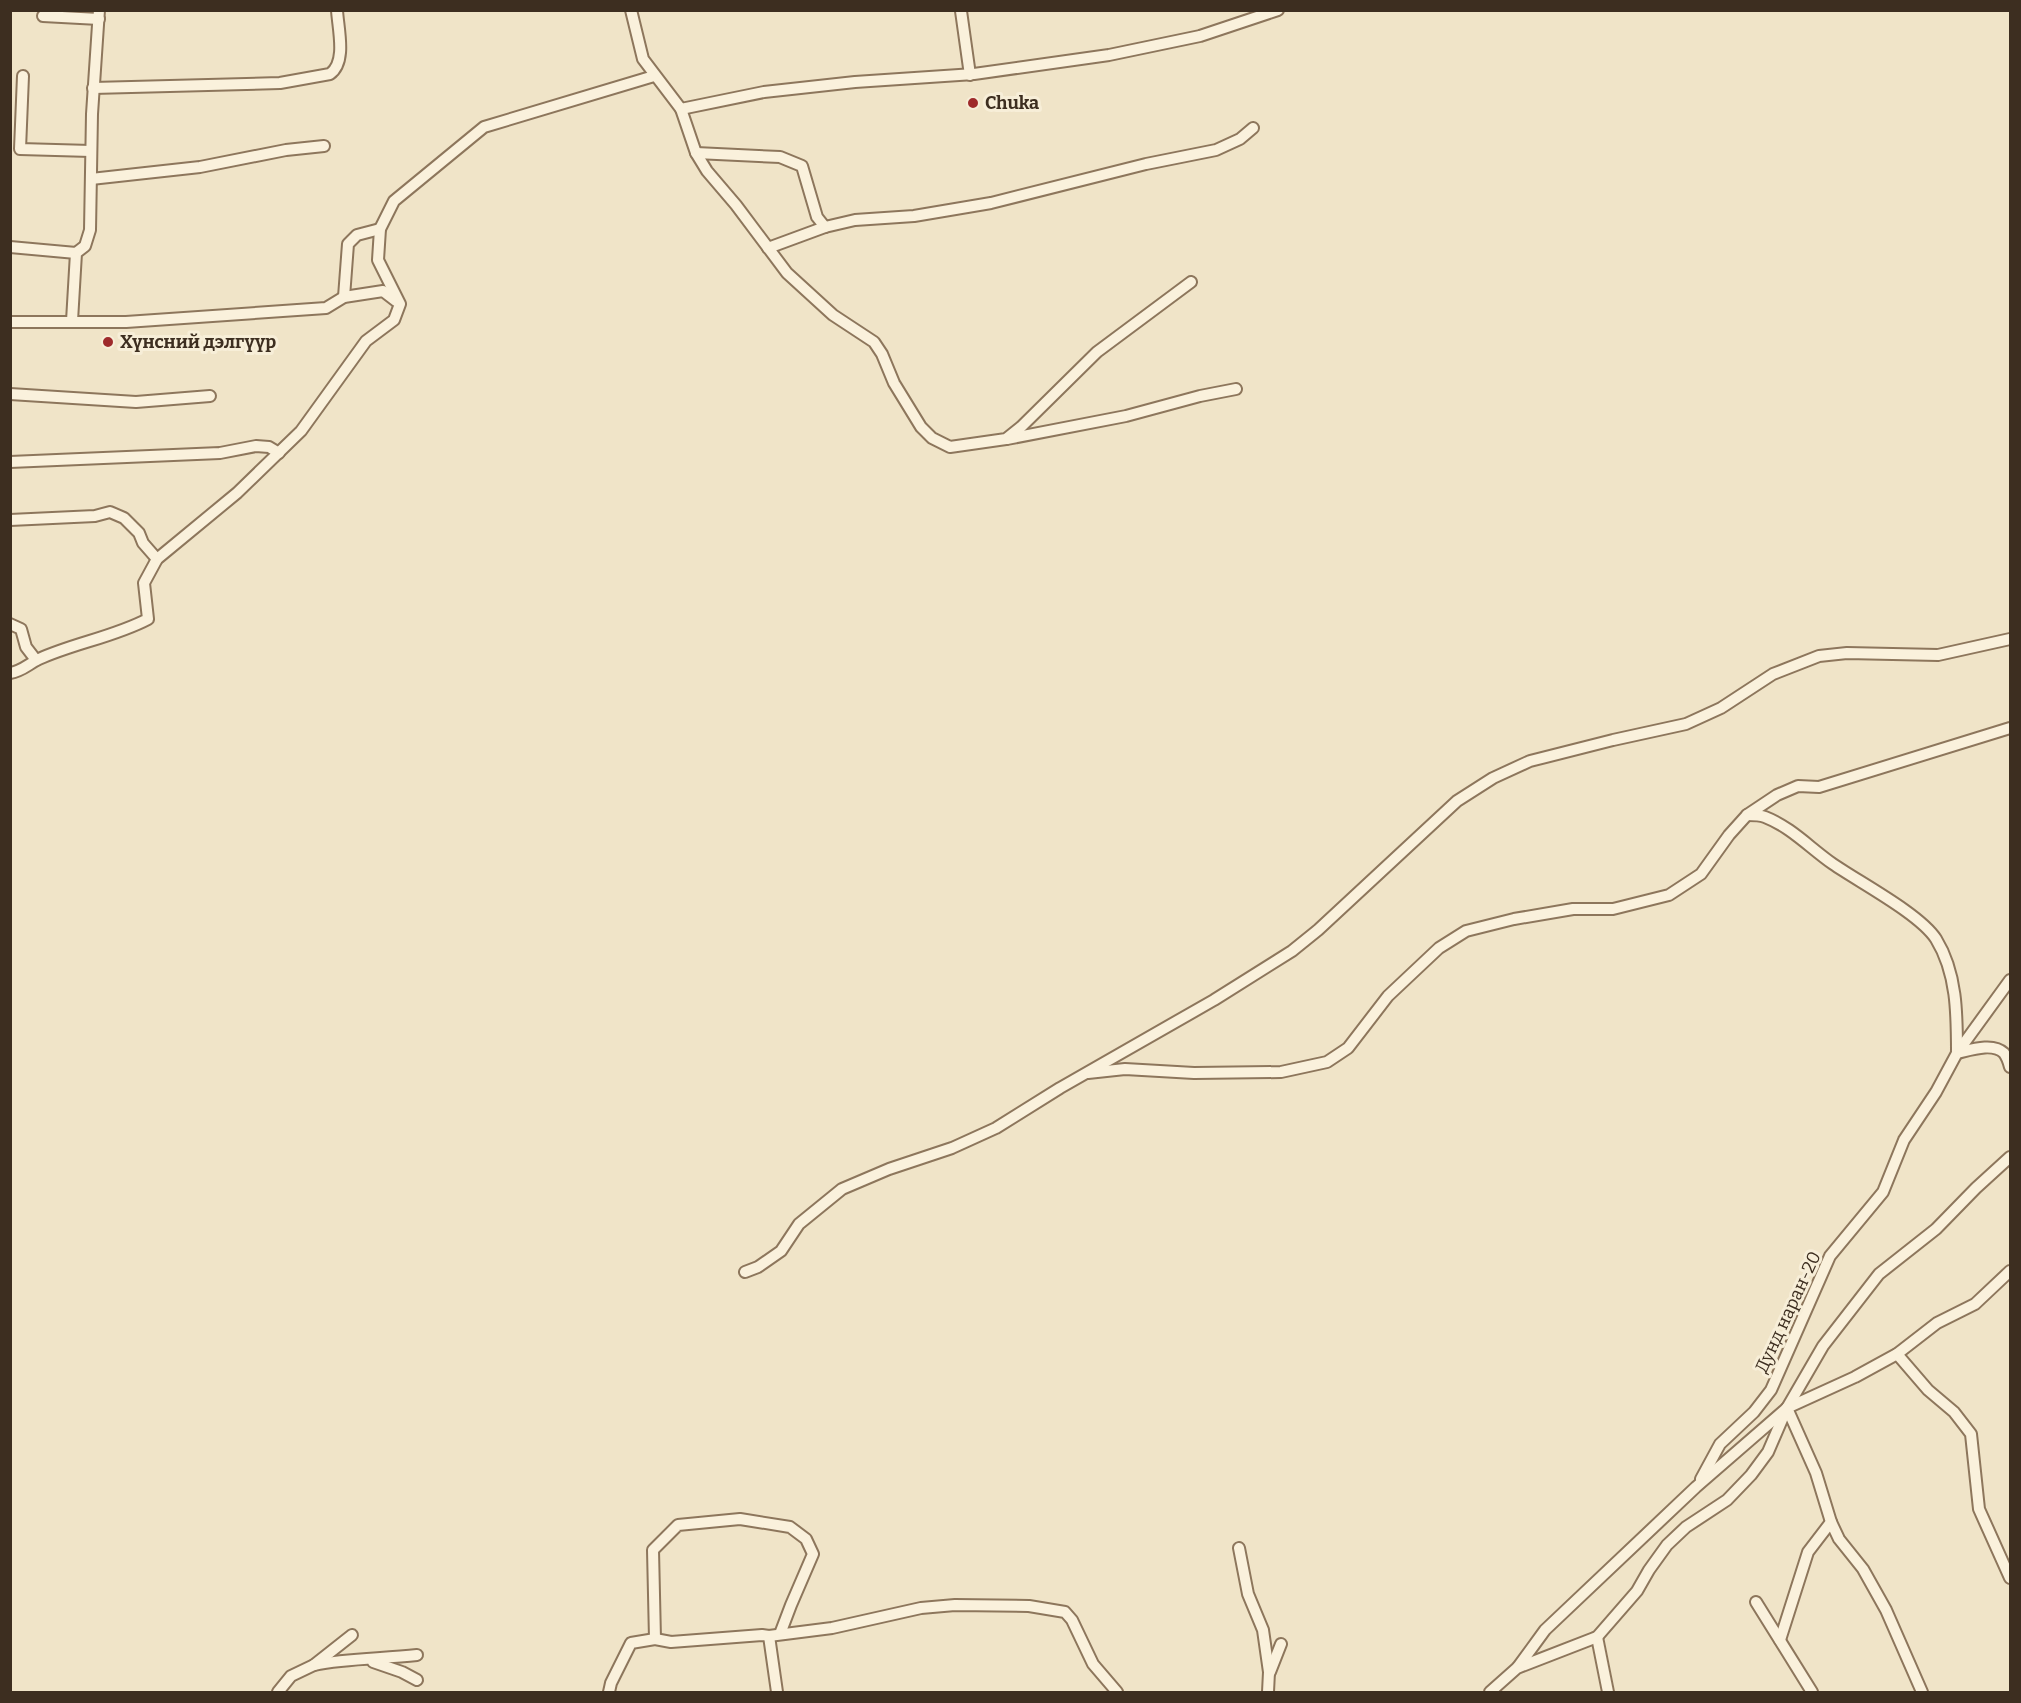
<svg xmlns="http://www.w3.org/2000/svg" width="2021" height="1703" font-family="Bitter,serif">
<style>
.lines{fill:none;stroke-linecap:round;stroke-linejoin:round}
.street-casing{stroke:#8d765c;stroke-width:14}
.street{stroke:#faf1dc;stroke-width:10}
.poi-dot{fill:#9e2a2b;stroke:#f7eed8;stroke-width:2}
.labels{text-anchor:middle;dominant-baseline:central;stroke-width:6;stroke-linejoin:round;paint-order:stroke}
.poi-label{font-size:18px;font-weight:bold;fill:#3d2e20;stroke:#f7eed8;text-anchor:start}
.street-label{font-size:18px;fill:#3d2e20;stroke:#f7eed8}
</style>
<rect width="100%" height="100%" fill="#f0e4c8"/>
<g class="lines">
<g class="street-casing">
<g id="street">
<path d="M631 10 643 59 681 109 764 92 855 82 974 74 1109 55 1200 36 1278 10"/>
<path d="M961 11 970 75"/>
<path d="M43 16 99 19"/>
<path d="M23 76 20 149 91 151"/>
<path d="M93 88 280 83 330 74C347 62 338 29 337 10"/>
<path d="M681 109 696 153 707 171 736 205 787 273 833 315 874 342 882 354 894 383 921 427 932 438 950 447 1006 439 1021 427 1097 352 1191 282"/>
<path d="M696 153 780 157 802 166 817 217 825 227"/>
<path d="M91 179 200 167 286 150 324 146"/>
<path d="M10 247 76 253"/>
<path d="M768 248 825 227 855 220 914 216 991 203 1146 164 1216 150 1240 139 1253 128"/>
<path d="M344 297 348 244 357 235 380 229"/>
<path d="M72 321 76 253 85 246 90 230 92 114 99 10"/>
<path d="M10 322H126L326 308 344 297 383 291 396 301"/>
<path d="M10 394 136 402 210 396"/>
<path d="M1007 439 1126 416 1200 396 1236 389"/>
<path d="M10 462 220 453 256 446 269 447 279 453"/>
<path d="M10 520 95 516 110 512 124 518 139 533 143 543 157 559"/>
<path d="M10 624 21 629 26 647 36 660"/>
<path d="M10 673C23 671 28 664 39 659 74 643 114 637 148 619L144 583 157 559 237 493 301 431 366 341 394 320 400 304 378 260 380 229 394 201 484 127 654 76"/>
<path d="M1747 815C1753 815 1760 815 1765 817 1791 827 1810 848 1833 864 1859 882 1920 914 1936 939 1957 973 1957 1014 1957 1053 1970 1050 1993 1042 2004 1053 2007 1057 2009 1063 2010 1067"/>
<path d="M1088 1073 1125 1069 1194 1073 1281 1072 1327 1062 1348 1048 1388 996 1439 948 1466 931 1514 919 1573 909H1613L1669 895 1701 874 1729 835 1747 815 1777 795 1798 786 1819 787 2010 728"/>
<path d="M745 1272 758 1267 781 1251 799 1224 842 1189 889 1169 952 1148 996 1128 1060 1088 1214 1000 1292 951 1318 930 1457 801 1493 778 1530 761 1613 740 1686 724 1721 708 1773 674 1819 656 1847 653 1938 655 2010 639"/>
<path d="M1897 1354 1928 1390 1954 1412 1971 1434 1979 1509 2010 1578"/>
<path d="M1787 1408 1816 1473 1831 1522 1839 1539 1863 1569 1886 1610 1922 1692"/>
<path d="M1701 1479 1720 1444 1754 1412 1771 1390 1830 1256 1883 1192 1904 1140 1936 1092 1957 1053 2010 980"/>
<path d="M1239 1548 1248 1594 1263 1630 1269 1672 1268 1692"/>
<path d="M1756 1602 1812 1692"/>
<path d="M769 1636 832 1628 921 1608 955 1605 1029 1606 1065 1612 1072 1620 1093 1664 1117 1692"/>
<path d="M1597 1637 1608 1692"/>
<path d="M655 1639 653 1550 678 1525 740 1519 790 1527 806 1539 813 1554 791 1605 780 1634"/>
<path d="M1780 1640 1808 1552 1831 1522"/>
<path d="M373 1662 402 1672 417 1680"/>
<path d="M314 1665C348 1658 382 1659 417 1655"/>
<path d="M1518 1667 1545 1630 1696 1487 1787 1408 1855 1377 1897 1354 1937 1323 1975 1304 2010 1271"/>
<path d="M1270 1672 1281 1644"/>
<path d="M278 1692 291 1676 314 1665 352 1635"/>
<path d="M609 1692 611 1683 631 1643 655 1639 671 1642 762 1635 769 1636 777 1692"/>
<path d="M1490 1692 1517 1668 1597 1637 1637 1591 1649 1570 1667 1545 1686 1527 1727 1500 1751 1475 1768 1452 1787 1408 1823 1346 1879 1274 1936 1229 1976 1188 2010 1157"/>
</g>
</g>
<use href="#street" class="street"/>
</g>
<g class="poi-dot">
<circle cx="973" cy="103" r="6"/>
<circle cx="108" cy="342" r="6"/>
</g>
<g class="labels">
<g class="poi-label">
<text x="985" y="103">Chuka</text>
<text x="120" y="342">Хүнсний дэлгүүр</text>
</g>
<g class="street-label">
<text transform="translate(1788 1312) rotate(-65)">Дунд наран-20</text>
</g>
</g>
<rect width="2021" height="1703" fill="none" stroke="#3d2e20" stroke-width="24"/>
</svg>
